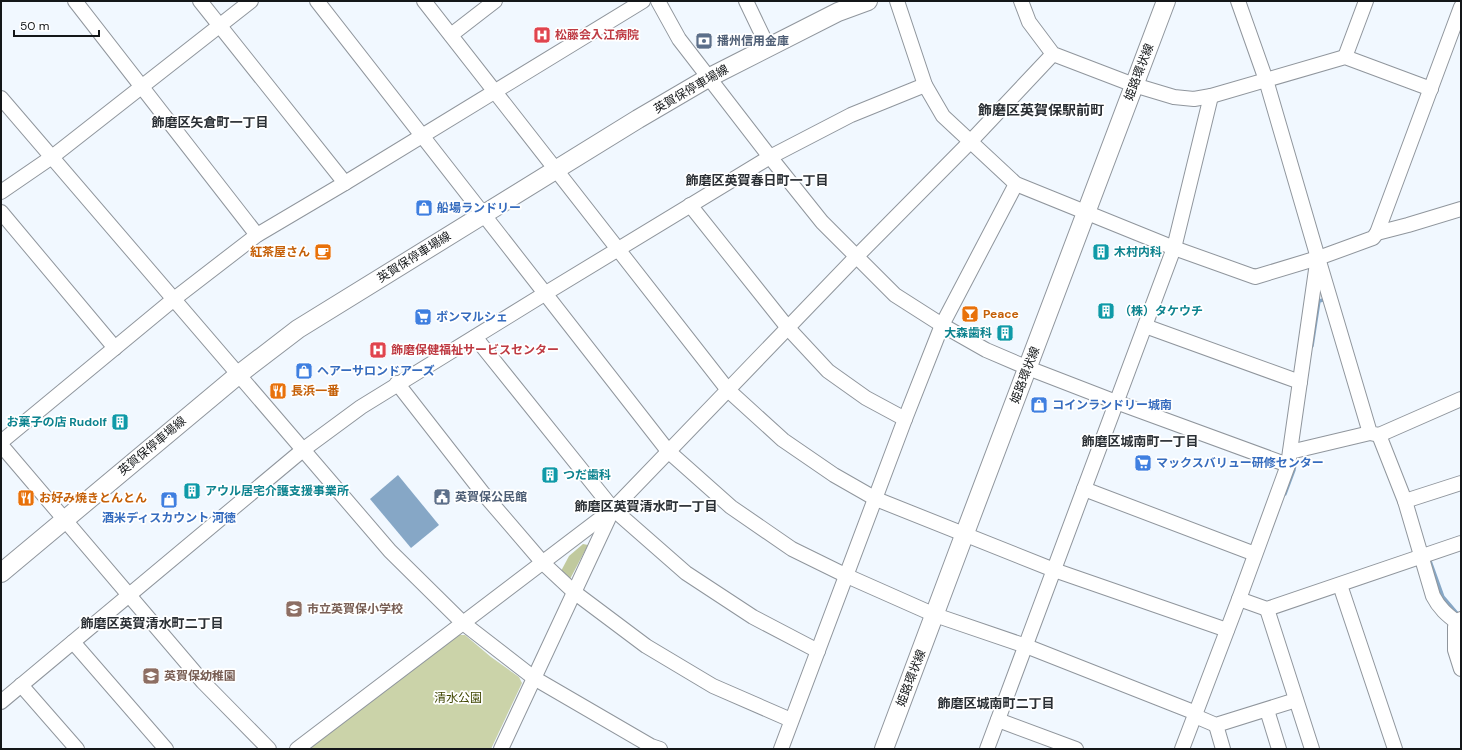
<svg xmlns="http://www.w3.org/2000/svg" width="1462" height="750" font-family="'DM Sans','Noto Sans JP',sans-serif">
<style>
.green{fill:#cbd3a9}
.forest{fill:#c0c99e}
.water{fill:#86a7c6}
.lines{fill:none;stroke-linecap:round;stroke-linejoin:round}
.stream{stroke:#86a7c6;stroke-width:3.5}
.minor-casing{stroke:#90969d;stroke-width:16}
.major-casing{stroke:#90969d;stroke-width:20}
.minor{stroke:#fff;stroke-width:14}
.major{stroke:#fff;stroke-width:18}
.labels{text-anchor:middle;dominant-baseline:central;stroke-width:3.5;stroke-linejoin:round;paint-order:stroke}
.health-label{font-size:12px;font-weight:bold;fill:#be3a42;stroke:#fff;text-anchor:start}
.service-label{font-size:12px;font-weight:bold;fill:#4e5e75;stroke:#fff;text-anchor:start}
.street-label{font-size:12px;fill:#141719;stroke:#fff}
.shop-label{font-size:12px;font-weight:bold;fill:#366cbe;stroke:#fff;text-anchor:start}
.food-label{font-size:12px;font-weight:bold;fill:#c56008;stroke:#fff;text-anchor:start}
.culture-label{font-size:12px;font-weight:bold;fill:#0d838f;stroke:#fff;text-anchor:start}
.education-label{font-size:12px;font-weight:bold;fill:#785e54;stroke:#fff;text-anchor:start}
.park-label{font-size:12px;fill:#3f4600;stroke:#fff}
.neighbourhood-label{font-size:13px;font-weight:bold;fill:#2a2f34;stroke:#fff}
.quarter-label{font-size:14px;font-weight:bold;fill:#2a2f34;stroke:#fff}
</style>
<rect width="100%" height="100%" fill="#f1f8ff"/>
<path class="green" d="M458 635H465L491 657 519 677 522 683 491 749H307Z"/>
<path class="forest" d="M583 544 588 545 570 579 560 573 569 556Z"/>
<path class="water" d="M398 475 439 525 411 548 370 499Z"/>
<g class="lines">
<g class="stream">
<path d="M1312 346 1319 301 1327 299"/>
<path d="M1285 494 1294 470 1295 464"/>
<path d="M1429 558 1443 597 1460 617"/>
</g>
<g class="minor-casing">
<g id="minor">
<path d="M75 1 257 235"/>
<path d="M200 1 345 183"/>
<path d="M317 1 668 451 731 507 792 549 847 576 935 615 1026 646 1196 713"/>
<path d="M424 1 728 390 783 440 834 475 876 499 1054 570 1227 630"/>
<path d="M658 1 679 39 770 157 822 222 895 295 942 325 986 350 1028 368 1116 402 1288 465"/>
<path d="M746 1 768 47"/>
<path d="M897 1 925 85 943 116 1016 184 1174 248 1255 277 1321 257 1373 238 1377 233 1408 225 1461 209"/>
<path d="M1021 1 1029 22 1053 54 1134 85 1174 97 1194 99 1211 96 1345 57 1431 89"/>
<path d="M1238 1 1266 80 1318 258 1370 433 1379 435 1405 501 1433 596C1439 608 1447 615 1458 623"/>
<path d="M451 35 495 1"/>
<path d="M1345 57 1366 1"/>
<path d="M1 98 390 551 463 623 534 678 651 746 660 749"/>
<path d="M1 192 52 157 251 1"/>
<path d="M690 205 788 328 828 371 866 398 905 419"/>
<path d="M1 212 115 348"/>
<path d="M1377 233 1461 7"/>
<path d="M1145 326 1300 382"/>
<path d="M475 337 613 509 686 573 753 617 818 651"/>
<path d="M397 383 482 492 543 563 574 592 646 646 713 686 791 720"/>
<path d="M1379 435 1461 399"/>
<path d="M1 442 174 299 257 235 345 183 643 1"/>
<path d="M1 445 203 682 269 749"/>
<path d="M1290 452 1370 433"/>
<path d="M1084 489 1255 554"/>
<path d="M1405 501 1461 483"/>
<path d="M1340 585 1395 749"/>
<path d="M1239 599 1267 609 1461 543"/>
<path d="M1267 609 1312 749"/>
<path d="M1461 619 1455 627V650L1461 669"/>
<path d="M73 642 166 749"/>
<path d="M21 685 77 749"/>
<path d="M1 702 304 449 361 407 546 293 770 157 851 115 925 85"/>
<path d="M1267 710 1279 749"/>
<path d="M1195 716 1216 725 1296 700"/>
<path d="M998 720 1076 749"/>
<path d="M1216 725 1223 749"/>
<path d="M297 749 613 509 856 257 970 142 1053 54"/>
<path d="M501 749 612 511"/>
<path d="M781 749 905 419 942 325 1016 184"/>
<path d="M987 749 1174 248 1211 96"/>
<path d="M1182 749 1239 599 1288 465 1317 263"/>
</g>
</g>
<g class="major-casing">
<g id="major">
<path d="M1 573 238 375 298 329 638 119 708 78 838 12 868 1"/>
<path d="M884 749 965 533 1166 1"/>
</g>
</g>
<use href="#minor" class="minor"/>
<use href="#major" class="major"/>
</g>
<defs>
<g id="hospital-square" transform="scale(0.9)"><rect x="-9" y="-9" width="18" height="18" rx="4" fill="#e0444e" stroke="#fff"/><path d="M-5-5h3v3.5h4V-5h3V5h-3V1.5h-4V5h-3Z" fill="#fff"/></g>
<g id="bank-square" transform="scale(0.9)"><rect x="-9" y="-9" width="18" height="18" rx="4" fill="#5c6f8a" stroke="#fff"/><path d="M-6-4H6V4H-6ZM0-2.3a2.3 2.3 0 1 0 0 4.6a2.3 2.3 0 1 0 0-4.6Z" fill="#fff"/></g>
<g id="shop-square" transform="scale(0.9)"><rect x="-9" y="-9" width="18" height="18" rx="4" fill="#3f7fe0" stroke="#fff"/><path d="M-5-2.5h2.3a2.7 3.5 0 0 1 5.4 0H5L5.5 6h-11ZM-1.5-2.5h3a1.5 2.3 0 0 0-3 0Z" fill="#fff"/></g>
<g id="cafe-square" transform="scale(0.9)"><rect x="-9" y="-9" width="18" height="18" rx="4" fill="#e8710a" stroke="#fff"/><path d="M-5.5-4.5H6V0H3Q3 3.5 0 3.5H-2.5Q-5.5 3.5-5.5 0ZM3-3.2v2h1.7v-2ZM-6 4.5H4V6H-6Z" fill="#fff"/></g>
<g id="building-square" transform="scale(0.9)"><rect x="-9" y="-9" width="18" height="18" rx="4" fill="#0f9aa8" stroke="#fff"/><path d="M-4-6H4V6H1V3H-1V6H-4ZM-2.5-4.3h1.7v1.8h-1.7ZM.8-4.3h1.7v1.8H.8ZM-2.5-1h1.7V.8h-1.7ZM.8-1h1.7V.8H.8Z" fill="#fff"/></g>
<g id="bar-square" transform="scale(0.9)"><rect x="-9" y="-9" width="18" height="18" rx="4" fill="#e8710a" stroke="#fff"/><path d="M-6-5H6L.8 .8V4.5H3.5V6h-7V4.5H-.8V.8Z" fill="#fff"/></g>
<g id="supermarket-square" transform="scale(0.9)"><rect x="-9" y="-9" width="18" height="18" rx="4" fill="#3f7fe0" stroke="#fff"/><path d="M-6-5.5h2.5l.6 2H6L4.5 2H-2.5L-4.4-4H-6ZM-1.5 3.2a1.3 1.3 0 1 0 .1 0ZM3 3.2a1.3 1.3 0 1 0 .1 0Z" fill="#fff"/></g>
<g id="restaurant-square" transform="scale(0.9)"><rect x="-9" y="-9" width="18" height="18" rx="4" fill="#e8710a" stroke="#fff"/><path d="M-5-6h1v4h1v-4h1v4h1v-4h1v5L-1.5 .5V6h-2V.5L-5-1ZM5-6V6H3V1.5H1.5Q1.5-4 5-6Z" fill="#fff"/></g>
<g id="civic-square" transform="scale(0.9)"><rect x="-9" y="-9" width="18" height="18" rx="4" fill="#5c6f8a" stroke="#fff"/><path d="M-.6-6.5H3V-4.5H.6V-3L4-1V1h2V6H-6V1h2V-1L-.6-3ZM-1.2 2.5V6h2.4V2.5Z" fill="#fff"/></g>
<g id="school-square" transform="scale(0.9)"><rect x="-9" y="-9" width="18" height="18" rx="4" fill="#8d6e63" stroke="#fff"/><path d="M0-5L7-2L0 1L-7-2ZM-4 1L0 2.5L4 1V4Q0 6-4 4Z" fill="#fff"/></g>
</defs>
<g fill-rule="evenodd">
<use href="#hospital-square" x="542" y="35"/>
<use href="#bank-square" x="704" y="41"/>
<use href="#shop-square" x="424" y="208"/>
<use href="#cafe-square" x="323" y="252"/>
<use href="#building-square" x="1101" y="252"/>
<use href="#building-square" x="1106" y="311"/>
<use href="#bar-square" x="970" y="314"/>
<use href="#supermarket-square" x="423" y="317"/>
<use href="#building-square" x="1005" y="333"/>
<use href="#hospital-square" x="378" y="350"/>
<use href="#shop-square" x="304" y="371"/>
<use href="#restaurant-square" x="278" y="391"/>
<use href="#shop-square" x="1039" y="405"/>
<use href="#building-square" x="120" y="422"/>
<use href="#supermarket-square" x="1143" y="463"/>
<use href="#building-square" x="550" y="475"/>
<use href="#building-square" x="192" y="491"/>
<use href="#civic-square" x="442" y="497"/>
<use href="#restaurant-square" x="26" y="498"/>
<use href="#shop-square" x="169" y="500"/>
<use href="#school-square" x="294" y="609"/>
<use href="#school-square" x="151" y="676"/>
</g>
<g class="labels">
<g class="health-label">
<text x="555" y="35">松藤会入江病院</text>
<text x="391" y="350">飾磨保健福祉サービスセンター</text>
</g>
<g class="service-label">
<text x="717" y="41">播州信用金庫</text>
<text x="455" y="497">英賀保公民館</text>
</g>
<g class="street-label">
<text transform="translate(1139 72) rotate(-69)">姫路環状線</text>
<text transform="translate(691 89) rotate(-30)">英賀保停車場線</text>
<text transform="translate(414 257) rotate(-32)">英賀保停車場線</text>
<text transform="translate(1025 375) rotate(-69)">姫路環状線</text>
<text transform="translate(152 446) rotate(-40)">英賀保停車場線</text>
<text transform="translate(911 678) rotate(-69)">姫路環状線</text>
</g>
<g class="shop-label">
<text x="437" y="208">船場ランドリー</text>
<text x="436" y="317">ボンマルシェ</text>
<text x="317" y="371">ヘアーサロンドアーズ</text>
<text x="1052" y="405">コインランドリー城南</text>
<text x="1156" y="463">マックスバリュー研修センター</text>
<text x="169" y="518" text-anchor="middle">酒米ディスカウント 河徳</text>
</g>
<g class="food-label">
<text x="310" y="252" text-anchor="end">紅茶屋さん</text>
<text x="983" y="314">Peace</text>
<text x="291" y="391">長浜一番</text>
<text x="39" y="498">お好み焼きとんとん</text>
</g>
<g class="culture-label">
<text x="1114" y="252">木村内科</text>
<text x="1119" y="311">（株）タケウチ</text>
<text x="992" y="333" text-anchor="end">大森歯科</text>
<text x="107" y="422" text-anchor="end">お菓子の店 Rudolf</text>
<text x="563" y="475">つだ歯科</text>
<text x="205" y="491">アウル居宅介護支援事業所</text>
</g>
<g class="education-label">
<text x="307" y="609">市立英賀保小学校</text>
<text x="164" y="676">英賀保幼稚園</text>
</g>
<g class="park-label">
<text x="458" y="698">清水公園</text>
</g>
<g class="neighbourhood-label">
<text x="210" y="122">飾磨区矢倉町一丁目</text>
<text x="757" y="180">飾磨区英賀春日町一丁目</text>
<text x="1140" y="441">飾磨区城南町一丁目</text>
<text x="646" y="506">飾磨区英賀清水町一丁目</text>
<text x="152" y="623">飾磨区英賀清水町二丁目</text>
<text x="996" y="703">飾磨区城南町二丁目</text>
</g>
<g class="quarter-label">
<text x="1041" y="110">飾磨区英賀保駅前町</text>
</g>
</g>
<rect width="1462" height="750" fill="none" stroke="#141719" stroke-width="4"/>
<path d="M14 30v6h85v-6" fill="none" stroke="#141719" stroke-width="2"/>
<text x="20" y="30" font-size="12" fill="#141719" stroke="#ffffff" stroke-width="3" paint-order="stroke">50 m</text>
</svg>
